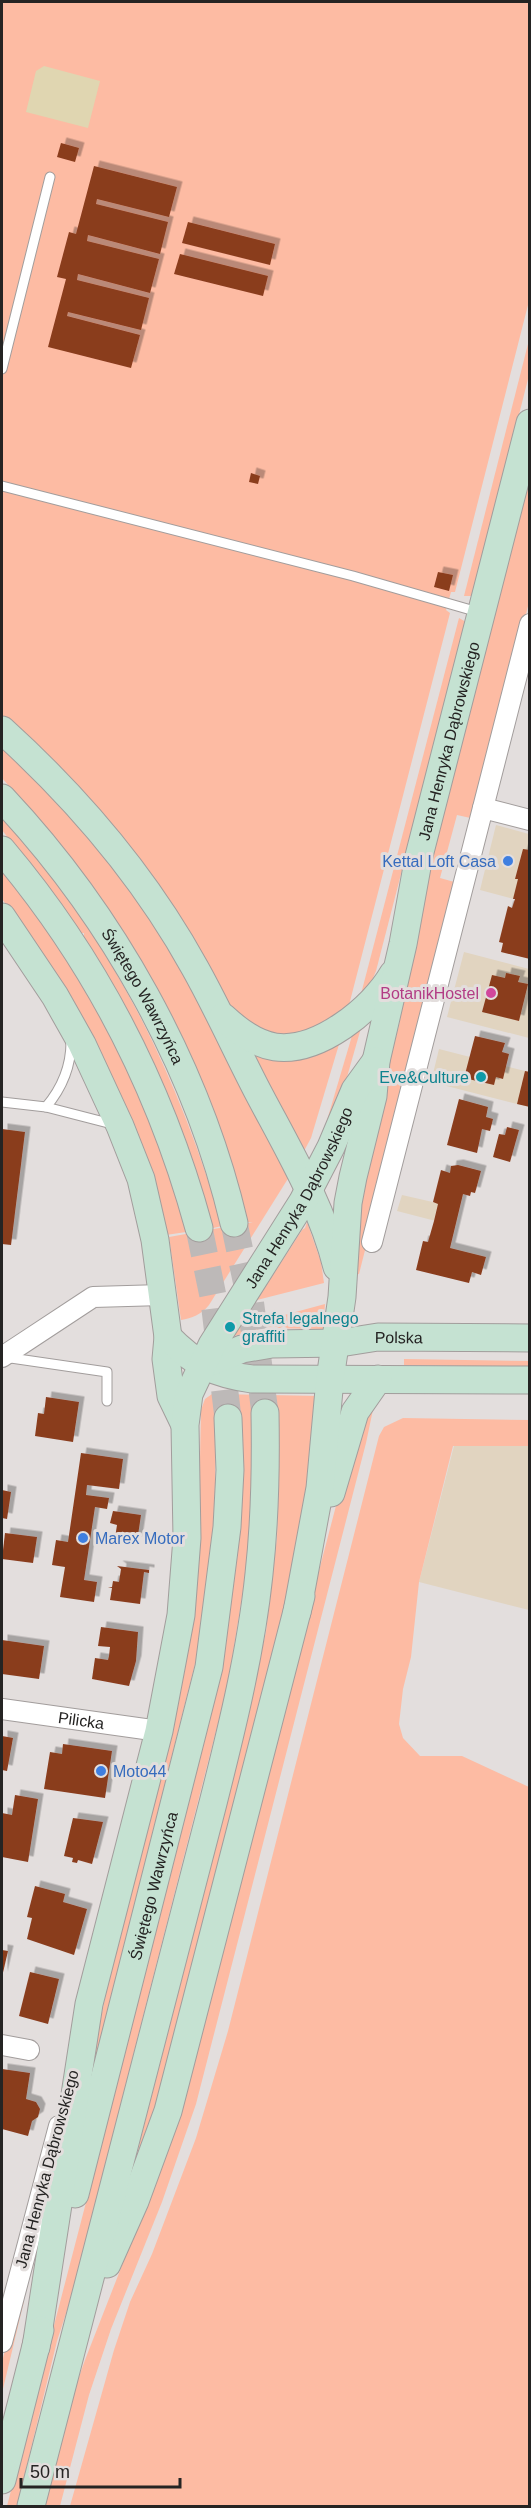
<svg xmlns="http://www.w3.org/2000/svg" width="531" height="2508" font-family="Helvetica,sans-serif">
<style>
.commercial{fill:#e1d4c0}
.green{fill:#fdbba3}
.sand{fill:#e0d6b1}
.building{fill:#8a3c1e;filter:url(#shadow)}
.lines{fill:none;stroke-linecap:round;stroke-linejoin:round}
.secondary-tunnel{stroke:#bdb9b8;stroke-width:27;stroke-dasharray:27 14;stroke-linecap:butt}
.lane-casing{stroke:#a29d9c;stroke-width:11}
.street-casing{stroke:#a29d9c;stroke-width:22}
.secondary-casing{stroke:#a29d9c;stroke-width:29}
.lane{stroke:#fff;stroke-width:9}
.street{stroke:#fff;stroke-width:20}
.secondary{stroke:#c5e2d2;stroke-width:27}
.shop-dot{fill:#3f7fe0;stroke:#e3dedd;stroke-width:2}
.hotel-dot{fill:#d1479c;stroke:#e3dedd;stroke-width:2}
.culture-dot{fill:#0f9aa8;stroke:#e3dedd;stroke-width:2}
.labels{text-anchor:middle;dominant-baseline:central;stroke-width:6;stroke-linejoin:round;paint-order:stroke}
.street-label{font-size:16px;fill:#252423;stroke:#e3dedd}
.shop-label{font-size:16px;fill:#366cbe;stroke:#e3dedd;text-anchor:start}
.hotel-label{font-size:16px;fill:#b23c85;stroke:#e3dedd;text-anchor:end}
.culture-label{font-size:16px;fill:#0d838f;stroke:#e3dedd;text-anchor:end}
</style>
<defs>
<filter id="shadow"><feDropShadow dx="5.5" dy="-5.5" stdDeviation="0" flood-color="#0004"/></filter>
</defs>
<rect width="100%" height="100%" fill="#e3dedd"/>
<g class="commercial">
<path d="M496 825 529 834V903L480 890Z"/>
<path d="M464 952 529 969V1038L447 1017Z"/>
<path d="M439 1049 529 1072V1107L431 1082Z"/>
<path d="M402 1195 459 1208 455 1226 397 1211Z"/>
<path d="M454 1446H529V1610L419 1582Z"/>
</g>
<g class="green">
<path d="M2 2H529V301L455 592H451L446 610 450 613 347 1013 288 1039 241 1022 21 732 2 715Z"/>
<path d="M529 340V375L473 596H464Z"/>
<path d="M529 469V602L475 819 457 815 440 878 458 883 359 1274 353 1275 358 1185 399 1025 435 840Z"/>
<path d="M459 618 466 622 376 971 367 992 361 994Z"/>
<path d="M2 746 23 765 89 837 136 898 170 948 289 1177 209 1305C201 1315 192 1318 181 1320L169 1237 253 1222H246L128 941 71 858 2 778Z"/>
<path d="M2 816C109 935 178 1073 222 1226L213 1228C182 1125 143 1028 84 938V933H81L2 830Z"/>
<path d="M2 869C54 931 98 1004 132 1077 156 1126 171 1180 186 1232L166 1235 24 928 2 899Z"/>
<path d="M363 1021 343 1091 325 1127 354 1029Z"/>
<path d="M340 1041 311 1138 304 1151 253 1052Z"/>
<path d="M307 1222 321 1262 324 1283 257 1300 302 1230 305 1228Z"/>
<path d="M325 1304 323 1329 263 1328 234 1336 240 1327Z"/>
<path d="M404 1359 530 1361 529 1367 404 1365Z"/>
<path d="M212 1394 320 1396 296 1565 153 2118 133 2169 224 1815 266 1632 277 1537 279 1475 264 1411 251 1414 252 1508 246 1572 228 1684 71 2298 57 2341 17 2506H7L102 2141 216 1691 227 1631 238 1552 243 1456 241 1415 216 1419 214 1548 201 1640 77 2132 198 1556 201 1410 205 1399Z"/>
<path d="M375 1400 366 1443 196 2104 162 2202 111 2329 89 2395 60 2506H44L74 2391 85 2360 168 2148 354 1437Z"/>
<path d="M403 1418 529 1420V1446H453L419 1582 411 1657 403 1689 399 1724 403 1738 420 1756H462L529 1787V2506H70L114 2350 130 2302 152 2254 196 2138 228 2031 379 1436 384 1427Z"/>
<path d="M18 2297 24 2301 2 2393V2362Z"/>
</g>
<path class="sand" d="M44 66 100 81 88 128 26 112 36 71Z"/>
<g class="building">
<path d="M61 143 79 148 75 162 57 157Z"/>
<path d="M94 166 177 187 169 217 97 199 96 204 168 222 160 254 88 235 87 241 159 259 150 293 78 274 77 280 149 298 141 330 68 312 67 316 140 335 131 368 48 347 66 279 57 277 69 232 76 234Z"/>
<path d="M188 222 275 244 270 265 182 243Z"/>
<path d="M180 254 268 276 263 296 174 274Z"/>
<path d="M251 473 260 476 258 484 249 482Z"/>
<path d="M438 572 453 575 449 591 434 587Z"/>
<path d="M523 849 530 850V959L501 952 503 943 499 942 508 906 512 908 515 899H513L518 879H515Z"/>
<path d="M506 973 520 976 518 982 528 984 519 1021 482 1012 492 975 505 978Z"/>
<path d="M475 1036 505 1043 502 1052 509 1054 503 1079 496 1077 494 1085 464 1078Z"/>
<path d="M525 1071 530 1072V1107L517 1104Z"/>
<path d="M459 1099 488 1107 486 1117 493 1119 490 1131 482 1129 477 1153 447 1145Z"/>
<path d="M507 1127 519 1130 510 1162 493 1157 499 1134 505 1135Z"/>
<path d="M2 1129 25 1132 11 1245 2 1244Z"/>
<path d="M458 1165 481 1171 475 1193 471 1192 470 1196 463 1194 450 1248 486 1257 481 1275 472 1272 469 1283 416 1270 423 1241 428 1242 434 1221 438 1204 433 1202 441 1170 450 1173 451 1166Z"/>
<path d="M46 1397 79 1402 73 1442 35 1436 38 1413 44 1414Z"/>
<path d="M81 1453 123 1459 119 1489 87 1485 86 1495 109 1498 107 1509 95 1507 84 1580 97 1582 94 1602 60 1597 65 1567 52 1565 56 1540 68 1542Z"/>
<path d="M2 1490 11 1492 7 1519 2 1518Z"/>
<path d="M113 1511 141 1515 137 1542 115 1538 117 1525 110 1523Z"/>
<path d="M5 1533 37 1537 33 1563 2 1559Z"/>
<path d="M117 1566 149 1570V1573L144 1572 140 1604 110 1600 112 1588 108 1587H112L113 1581 119 1582 121 1569Z"/>
<path d="M101 1627 138 1632 136 1661 129 1686 92 1679 95 1658 108 1660 109 1656 110 1647 98 1646Z"/>
<path d="M2 1640 44 1646 39 1679 2 1674Z"/>
<path d="M2 1736 13 1738 7 1771 2 1770Z"/>
<path d="M63 1744 112 1751 105 1798 44 1789 50 1752 62 1754Z"/>
<path d="M15 1795 38 1799 28 1862 2 1857V1813L12 1815Z"/>
<path d="M73 1818 103 1822 92 1864 78 1860 77 1863 72 1862 73 1858 64 1856Z"/>
<path d="M35 1886 65 1894 63 1902 87 1909 74 1955 27 1939 32 1918 27 1917Z"/>
<path d="M2 1950 8 1951 2 1977Z"/>
<path d="M30 1972 59 1979 48 2024 19 2016Z"/>
<path d="M2 2069 30 2073 26 2099 36 2102 40 2109 38 2117 32 2121 28 2136 2 2129Z"/>
</g>
<g class="lines">
<g class="secondary-tunnel">
<path d="M234 1223 250 1299 265 1413"/>
<path d="M199 1228 214 1301 228 1418"/>
</g>
<g class="lane-casing">
<g id="lane">
<path d="M2 369 50 177"/>
<path d="M2 486 353 576 478 612"/>
<path d="M2 1102 46 1107 112 1124"/>
<path d="M46 1107C62 1088 71 1068 71 1042"/>
<path d="M4 1357 107 1372V1401"/>
</g>
</g>
<g class="street-casing">
<g id="street">
<path d="M483 808 530 820"/>
<path d="M372 1242 530 624"/>
<path d="M2 1357 93 1297 162 1295"/>
<path id="s1" d="M2 1709 159 1731"/>
<path d="M2 2045 29 2050"/>
<path d="M2 2342 59 2126"/>
</g>
</g>
<g class="secondary-casing">
<g id="secondary">
<path d="M2 730C77 798 146 879 195 968 218 1009 237 1052 259 1094 288 1149 322 1206 337 1267"/>
<path id="s2" d="M2 798C112 915 197 1066 234 1223"/>
<path d="M2 850C95 960 161 1089 199 1228"/>
<path d="M2 917 55 996 82 1044 120 1126 141 1179 155 1240 168 1337 166 1359 171 1396 184 1423"/>
<path d="M223 1017C237 1030 256 1044 275 1047 318 1053 373 1009 393 974"/>
<path d="M168 1337C194 1364 215 1374 252 1379L530 1380"/>
<path id="s3" d="M201 1366 242 1349 272 1344 340 1343 378 1337 530 1338"/>
<path d="M331 1493 355 1412 378 1379"/>
<path id="s4" d="M297 1612 320 1488 330 1379 342 1297 348 1203 353 1177 373 1096 376 1061 403 944 419 856 530 423"/>
<path id="s5" d="M75 2194 209 1667 227 1527 230 1470 228 1418"/>
<path d="M107 2264 135 2201 168 2111 301 1596"/>
<path id="s6" d="M36 2347 89 2004 159 1731 181 1615 187 1538 185 1425 189 1394 212 1345 303 1201 331 1147 355 1090 376 1061"/>
<path d="M2 2480 40 2330"/>
<path d="M31 2506 213 1803C232 1728 251 1651 259 1574 265 1520 266 1467 265 1413"/>
</g>
</g>
<use href="#lane" class="lane"/>
<use href="#street" class="street"/>
<use href="#secondary" class="secondary"/>
</g>
<g class="shop-dot">
<circle cx="508" cy="861" r="6"/>
<circle cx="83" cy="1538" r="6"/>
<circle cx="101" cy="1771" r="6"/>
</g>
<circle class="hotel-dot" cx="491" cy="993" r="6"/>
<g class="culture-dot">
<circle cx="481" cy="1077" r="6"/>
<circle cx="230" cy="1327" r="6"/>
</g>
<g class="labels">
<g class="street-label">
<text stroke="none"><textPath href="#s4" startOffset="886">Jana Henryka Dąbrowskiego</textPath></text>
<text stroke="none"><textPath href="#s2" startOffset="244">Świętego Wawrzyńca</textPath></text>
<text stroke="none"><textPath href="#s6" startOffset="1194">Jana Henryka Dąbrowskiego</textPath></text>
<text stroke="none"><textPath href="#s3" startOffset="202">Polska</textPath></text>
<text stroke="none"><textPath href="#s1" startOffset="80">Pilicka</textPath></text>
<text stroke="none"><textPath href="#s5" startOffset="318">Świętego Wawrzyńca</textPath></text>
<text transform="translate(47 2169) rotate(-75)">Jana Henryka Dąbrowskiego</text>
</g>
<g class="shop-label">
<text x="496" y="861" text-anchor="end">Kettal Loft Casa</text>
<text x="95" y="1538">Marex Motor</text>
<text x="113" y="1771">Moto44</text>
</g>
<g class="hotel-label">
<text x="479" y="993">BotanikHostel</text>
</g>
<g class="culture-label">
<text x="469" y="1077">Eve&amp;Culture</text>
<text x="242" y="1318" text-anchor="start">Strefa legalnego<tspan x="242" dy="18">graffiti</tspan></text>
</g>
</g>
<rect width="531" height="2508" fill="none" stroke="#252423" stroke-width="6"/>
<path d="M21 2478v9h159v-9" fill="none" stroke="#252423" stroke-width="3"/>
<text x="30" y="2478" font-size="18" fill="#252423" stroke="#e3dedd" stroke-width="4.5" paint-order="stroke">50 m</text>
</svg>
